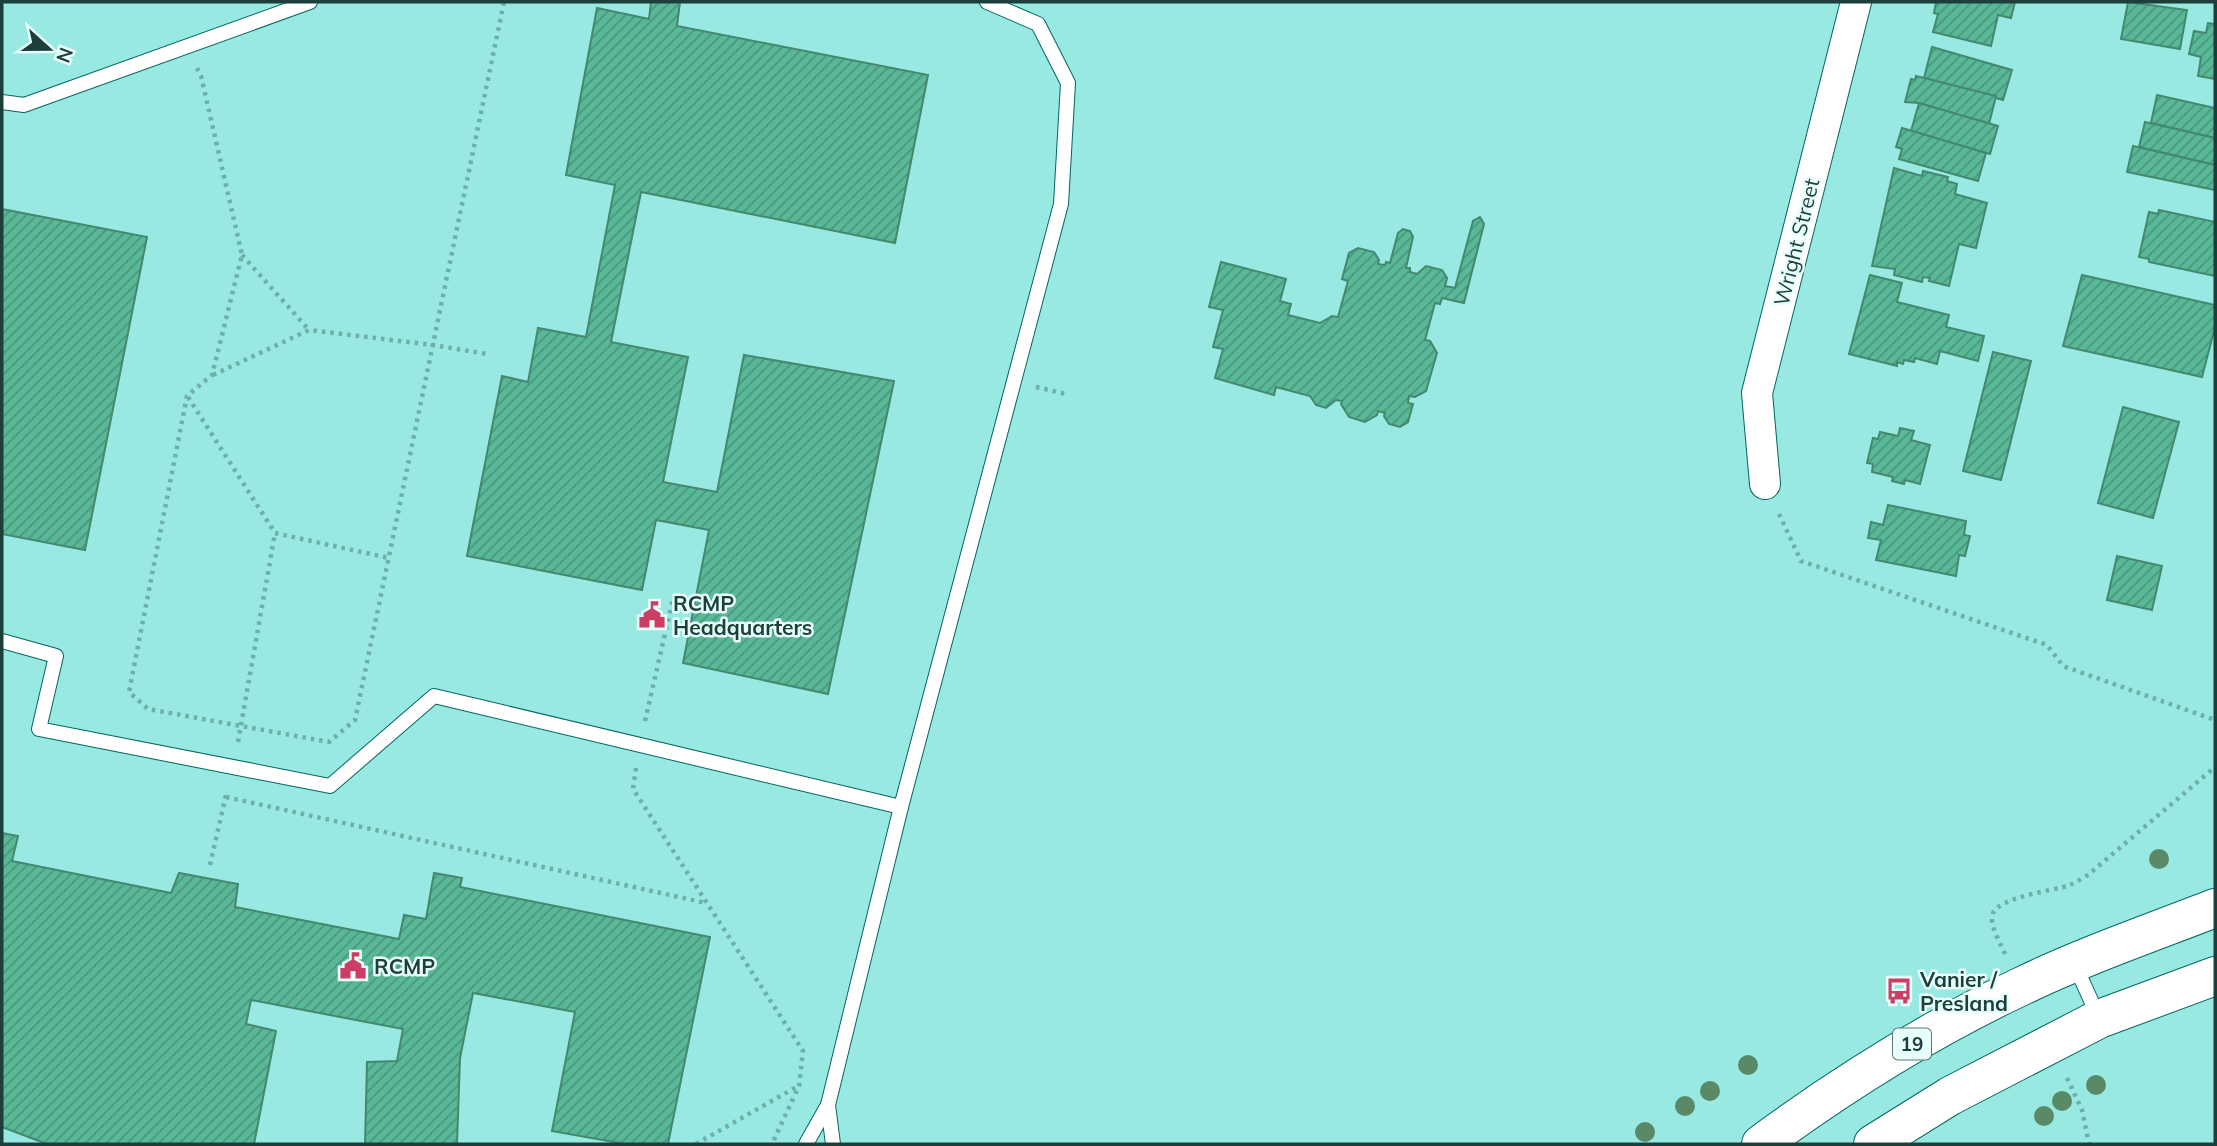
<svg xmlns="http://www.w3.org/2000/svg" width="2217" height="1146" font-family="Mulish,sans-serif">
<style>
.building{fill:url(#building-hatch);stroke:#448870;stroke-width:2}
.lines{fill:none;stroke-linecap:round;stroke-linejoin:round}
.lane-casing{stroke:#036661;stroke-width:16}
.street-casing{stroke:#036661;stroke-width:32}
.primary-casing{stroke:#036661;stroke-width:40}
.path{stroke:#6eafa9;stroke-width:4.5;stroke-dasharray:3.5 5;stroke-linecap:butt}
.lane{stroke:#fff;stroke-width:14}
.street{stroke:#fff;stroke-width:30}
.primary{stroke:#fff;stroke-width:38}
.tree{fill:#598967}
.labels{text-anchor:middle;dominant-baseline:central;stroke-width:5;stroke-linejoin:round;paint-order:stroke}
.shield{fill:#e7fefb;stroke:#5a7875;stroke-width:2}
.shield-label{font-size:19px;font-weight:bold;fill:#1d3f3c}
.street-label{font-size:21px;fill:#1d3f3c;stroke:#e7fefb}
.poi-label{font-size:21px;font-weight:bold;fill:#1d3f3c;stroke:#e7fefb;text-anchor:start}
</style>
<defs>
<pattern id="building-hatch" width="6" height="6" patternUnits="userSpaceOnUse" patternTransform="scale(1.75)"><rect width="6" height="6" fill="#59b897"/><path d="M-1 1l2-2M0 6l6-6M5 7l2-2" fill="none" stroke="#49977c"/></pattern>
</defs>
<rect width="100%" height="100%" fill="#98e9e1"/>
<g class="building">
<path d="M651 2H680L677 26 928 75 895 243 641 192 611 342 688 357 663 482 717 492 744 355 894 381 828 694 683 663 709 530 656 520 642 590 467 556 502 376 528 382 538 328 586 337 615 185 566 175 597 8 649 19Z"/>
<path d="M1936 2H2015L2011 18 1998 15 1991 46 1933 32 1938 14 1934 13Z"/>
<path d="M2128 2 2187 10 2180 49 2121 39Z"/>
<path d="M2208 23 2215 24V79L2198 76 2201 57 2189 54 2194 31 2206 33Z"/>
<path d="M1932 47 2012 70 2003 100 1924 78Z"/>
<path d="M1916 76 1996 96 1989 124 1919 103 1905 102 1911 79 1915 80Z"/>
<path d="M2157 95 2215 108V138L2151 123Z"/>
<path d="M1919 103 1998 126 1990 154 1911 131Z"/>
<path d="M2145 122 2215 138V165L2139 147Z"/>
<path d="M1902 128 1986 153 1978 181 1899 159 1902 149 1896 147Z"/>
<path d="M2133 146 2215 165V190L2127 172Z"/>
<path d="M1894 168 1922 176 1923 171 1948 177 1947 181 1957 184 1955 194 1987 203 1976 248 1959 244 1949 286 1929 281 1930 278 1923 277 1922 282 1894 275 1895 269 1872 266Z"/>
<path d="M2 209 147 237 85 550 2 534Z"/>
<path d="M2159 210 2215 222V276L2149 262V259L2139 257 2149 212 2158 214Z"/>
<path d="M1480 217 1484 224 1464 303 1442 298 1440 304 1435 303 1425 340 1430 341 1437 353 1426 391 1415 397 1409 396 1408 403 1413 404 1408 422 1400 427 1389 424 1384 416 1385 413 1378 411 1377 415 1365 422 1349 417 1341 404 1342 401 1336 400 1326 408 1316 405 1310 396 1276 387 1274 395 1215 378 1223 349 1213 347 1223 310 1209 307 1221 262 1286 279 1280 301 1291 304 1288 315 1320 323 1332 316 1338 317 1348 281 1342 279 1349 253 1358 248 1374 252 1379 260 1378 264 1385 265 1386 262 1390 263 1398 233 1403 229 1410 231 1413 237 1406 268H1410V272L1417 274 1426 266 1442 270 1447 278 1445 286 1455 288 1473 221Z"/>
<path d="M1870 275 1902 283 1897 302 1949 315 1946 327 1984 336 1978 361 1940 351 1937 364 1915 358 1914 362 1904 360 1903 364 1897 362V366L1849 354Z"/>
<path d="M2082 275 2215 305V327L2202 377 2063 346Z"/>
<path d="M1993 352 2031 361 2001 480 1963 471Z"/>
<path d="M2123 407 2179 422 2153 518 2098 503Z"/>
<path d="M1900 428 1914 431 1911 440 1930 445 1920 484 1905 480 1904 484 1892 481 1893 477 1872 472 1873 464 1867 463 1873 438 1878 439 1880 432 1898 436Z"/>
<path d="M1888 505 1966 521 1964 535 1970 536 1965 556 1959 555 1956 576 1876 560 1881 540 1868 538 1871 522 1883 525Z"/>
<path d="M2117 556 2162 566 2152 610 2107 600Z"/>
<path d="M2 833 18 836 12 861 171 893 179 873 238 884 235 907 399 939 404 915 426 919 434 873 462 878 460 887 710 937 668 1144H625L552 1131 575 1012 473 993 460 1058 457 1144H365L367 1062 397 1061 403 1029 251 1000 246 1024 276 1031 254 1144H47L2 1127Z"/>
</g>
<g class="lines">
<g class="lane-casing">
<g id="lane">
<path d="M2 102 24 105 310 2"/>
<path d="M2 641 56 656 39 729 330 786 434 696 901 807"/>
<path d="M2075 965 2098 1016"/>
<path d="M828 1105 833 1144"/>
<path d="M806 1144 828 1105 901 807 1061 204 1068 83 1038 24 987 2"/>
</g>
</g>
<g class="street-casing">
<path id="street" d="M1765 484 1757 393 1856 2"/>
</g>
<g class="primary-casing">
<g id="primary">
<path d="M1761 1144C1844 1083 1928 1030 2022 986 2084 956 2151 933 2215 908"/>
<path d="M1873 1144 1950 1096 2099 1019 2215 976"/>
</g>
</g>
<g class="path">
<path d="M197 68 201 76 242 255 212 375 187 396 129 692 148 709 329 742 355 720 504 2"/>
<path d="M242 255 309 330"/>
<path d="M213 375 309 330 433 345 487 354"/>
<path d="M1036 387 1066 394"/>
<path d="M188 397 275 533 389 558"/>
<path d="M1779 514 1801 561 2047 645 2063 666 2215 720"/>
<path d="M645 721 673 599"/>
<path d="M238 742 275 533"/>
<path d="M636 768 633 789 803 1051 799 1086 772 1144"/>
<path d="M226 797 706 903"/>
<path d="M210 865 226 795"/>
<path d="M2005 954C2001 944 1988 923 1993 913 2002 896 2053 891 2070 885 2076 882 2083 878 2089 874L2215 767"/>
<path d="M2067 1078 2082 1110 2089 1144"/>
<path d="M696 1144 798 1086"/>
</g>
<use href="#lane" class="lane"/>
<use href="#street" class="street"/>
<use href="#primary" class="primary"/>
</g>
<g class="tree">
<circle cx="2159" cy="859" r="10"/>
<circle cx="1748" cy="1065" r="10"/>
<circle cx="2096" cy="1085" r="10"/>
<circle cx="1710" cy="1091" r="10"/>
<circle cx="2062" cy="1101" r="10"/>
<circle cx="1685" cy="1106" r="10"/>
<circle cx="2044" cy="1116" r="10"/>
<circle cx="1645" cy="1132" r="10"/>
</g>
<defs>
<g id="civic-bare" transform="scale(2.1)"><path d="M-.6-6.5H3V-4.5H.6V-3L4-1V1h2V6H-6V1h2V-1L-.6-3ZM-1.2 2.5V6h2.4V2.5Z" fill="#cd3e65" stroke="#e7fefb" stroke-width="2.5" paint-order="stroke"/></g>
<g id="bus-bare" transform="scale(2.1)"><path d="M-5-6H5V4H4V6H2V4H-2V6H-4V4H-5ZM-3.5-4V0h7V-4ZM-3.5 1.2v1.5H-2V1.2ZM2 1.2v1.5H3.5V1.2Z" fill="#cd3e65" stroke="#e7fefb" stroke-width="2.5" paint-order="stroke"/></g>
</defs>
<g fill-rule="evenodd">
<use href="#civic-bare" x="652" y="615"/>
<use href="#civic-bare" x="353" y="966"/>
<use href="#bus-bare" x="1899" y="991"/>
</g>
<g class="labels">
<rect class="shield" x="1893" y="1028.5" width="38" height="31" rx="5"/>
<g class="shield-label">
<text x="1912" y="1044">19</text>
</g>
<g class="street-label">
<text transform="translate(1796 242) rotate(-76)">Wright Street</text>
</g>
<g class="poi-label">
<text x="673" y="603">RCMP<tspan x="673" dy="24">Headquarters</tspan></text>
<text x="374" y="966">RCMP</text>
<text x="1920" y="979">Vanier /<tspan x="1920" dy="24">Presland</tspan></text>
</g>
</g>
<rect width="2217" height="1146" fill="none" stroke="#1d3f3c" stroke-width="7"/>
<g transform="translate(49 49) rotate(111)" stroke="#e7fefb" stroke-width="5" paint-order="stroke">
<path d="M0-5L12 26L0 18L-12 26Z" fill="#1d3f3c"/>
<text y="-10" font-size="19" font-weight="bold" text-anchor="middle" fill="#1d3f3c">N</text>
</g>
</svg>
